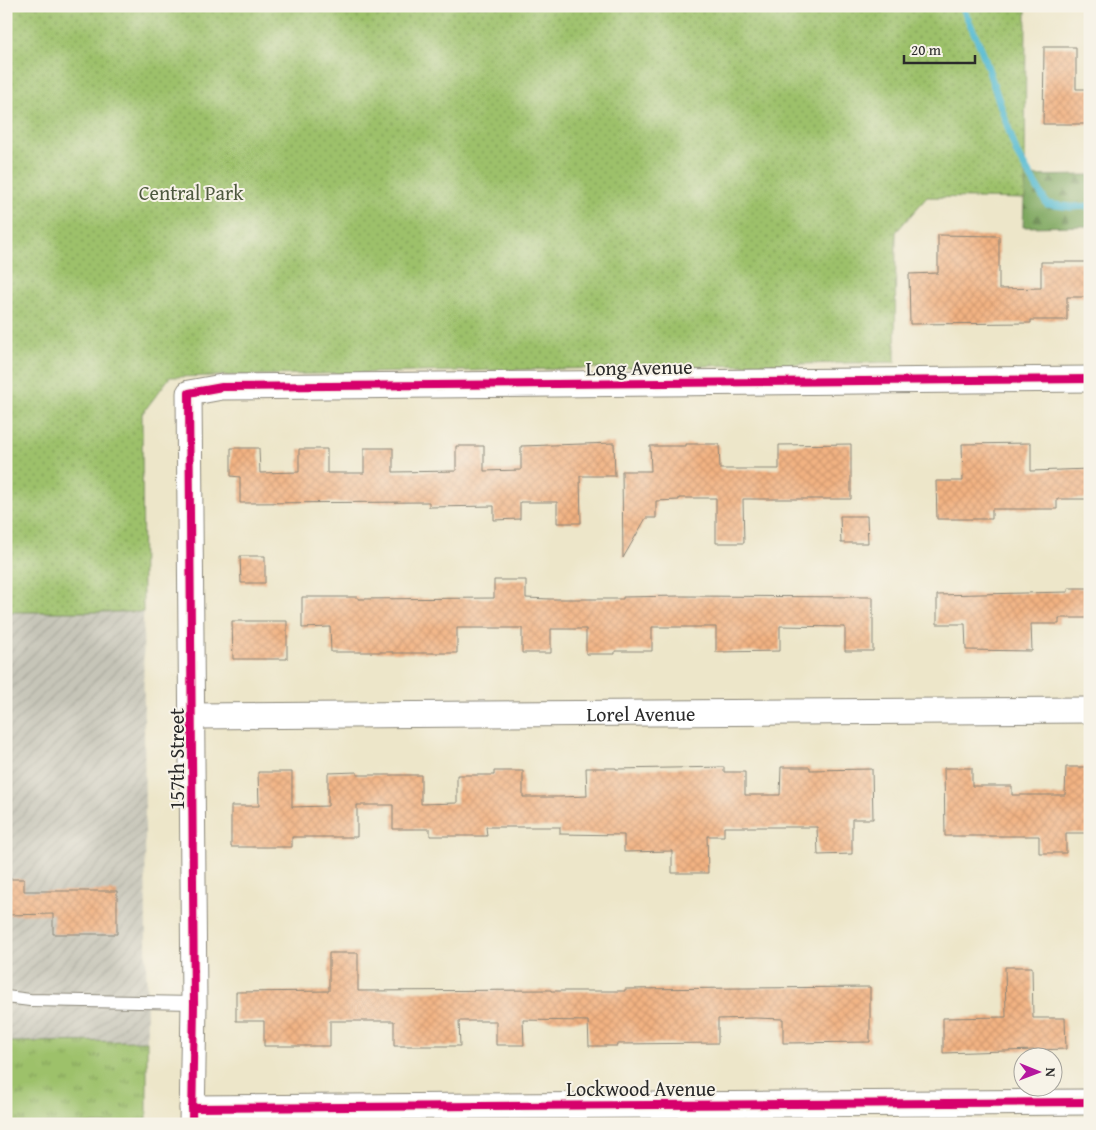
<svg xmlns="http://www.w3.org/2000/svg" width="1096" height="1130" font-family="'Gentium Book Plus',serif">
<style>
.industrial{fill:url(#industrial-furrows)}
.grass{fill:url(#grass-tufts);stroke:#64764b}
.forest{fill:url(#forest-firs);stroke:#546945}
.park{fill:url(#park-dots);stroke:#64764b}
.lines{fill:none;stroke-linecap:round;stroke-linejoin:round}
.stream{stroke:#53bad1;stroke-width:7}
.building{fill:url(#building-cross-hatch)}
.lane-casing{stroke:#8c887a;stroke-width:14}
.street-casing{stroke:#8c887a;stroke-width:27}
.lane{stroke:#fff;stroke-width:12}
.street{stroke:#fff;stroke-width:25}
.cycleway-casing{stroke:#f7f3e8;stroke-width:11}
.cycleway{stroke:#d6006c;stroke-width:8}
.labels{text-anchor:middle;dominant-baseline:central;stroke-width:4;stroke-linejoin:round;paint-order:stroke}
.park-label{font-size:20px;fill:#4d583e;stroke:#f7f3e8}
.street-label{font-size:20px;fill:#2b2b2b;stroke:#f7f3e8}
</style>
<defs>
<pattern id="industrial-furrows" width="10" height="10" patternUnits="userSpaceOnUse" patternTransform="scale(1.25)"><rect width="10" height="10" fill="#c6c5b8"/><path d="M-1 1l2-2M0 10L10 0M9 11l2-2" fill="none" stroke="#aaa99e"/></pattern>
<pattern id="grass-tufts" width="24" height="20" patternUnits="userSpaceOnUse" patternTransform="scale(1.25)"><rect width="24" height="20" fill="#9dc16b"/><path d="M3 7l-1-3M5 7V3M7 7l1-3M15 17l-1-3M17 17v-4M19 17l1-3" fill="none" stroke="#809d58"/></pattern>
<pattern id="forest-firs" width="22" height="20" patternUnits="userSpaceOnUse" patternTransform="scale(1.25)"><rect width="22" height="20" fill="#7ea75f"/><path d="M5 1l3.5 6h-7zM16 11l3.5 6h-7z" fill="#67884f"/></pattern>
<pattern id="park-dots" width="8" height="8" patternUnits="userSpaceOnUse" patternTransform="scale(1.25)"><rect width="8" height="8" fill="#9dc16b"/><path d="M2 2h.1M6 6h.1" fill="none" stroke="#809d58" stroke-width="1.8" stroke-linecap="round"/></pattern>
<pattern id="building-cross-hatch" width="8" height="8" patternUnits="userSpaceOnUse" patternTransform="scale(1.25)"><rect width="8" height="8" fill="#f2b282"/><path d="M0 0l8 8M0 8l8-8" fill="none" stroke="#d09970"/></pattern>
</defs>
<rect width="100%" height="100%" fill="#f7f3e8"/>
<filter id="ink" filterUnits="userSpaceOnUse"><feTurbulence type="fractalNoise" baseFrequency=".02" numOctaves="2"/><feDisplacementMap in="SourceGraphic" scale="10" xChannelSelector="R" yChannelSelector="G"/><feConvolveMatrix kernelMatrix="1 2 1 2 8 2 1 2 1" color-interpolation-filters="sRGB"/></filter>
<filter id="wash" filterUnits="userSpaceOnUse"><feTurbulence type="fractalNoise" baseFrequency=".0096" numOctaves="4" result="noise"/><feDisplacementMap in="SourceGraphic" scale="20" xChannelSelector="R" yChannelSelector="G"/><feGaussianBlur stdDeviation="1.12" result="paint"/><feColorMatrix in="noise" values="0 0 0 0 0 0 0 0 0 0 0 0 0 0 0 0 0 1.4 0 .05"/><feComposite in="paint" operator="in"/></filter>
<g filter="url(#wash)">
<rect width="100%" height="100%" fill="#ede6c9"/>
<path class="industrial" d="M6 612H143L147 1041 6 1042Z"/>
<path class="grass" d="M147 1041V1124H6V1042Z"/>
<path class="forest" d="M1090 175V226L1023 227 1025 176Z"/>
<path class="park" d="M6 6H1026L1025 199 927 197 896 232 895 362 170 377 142 414 143 612H6Z"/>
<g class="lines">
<path class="stream" d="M962 6 981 48 1017 154 1047 204 1071 207 1090 206"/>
</g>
<g id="blocks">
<g class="building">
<path d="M1044 47H1076V89H1090V124H1043Z"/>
<path d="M938 235 999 236V289L1041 288V262H1090V297H1067V320H1031V323L910 324 909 274 938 273Z"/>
<path d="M614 443 615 476H580L581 523H557V502H520V519L494 520V506L429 507V502L240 503V477L231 476V448H259L260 473 299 472V449H327V473H364V448H393V472L456 471V446H484V471L521 470V446Z"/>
<path d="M1031 443V471L1090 469V499H1057V509H992V519H937L936 481H963L962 444Z"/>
<path d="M686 444H719L720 469H779V445L851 444V499H743L744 543H716V498H679V500L656 501V518H646L623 558 622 471H651L650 446H686Z"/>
<path d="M840 516H867L868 543H841Z"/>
<path d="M240 556H265V583H241Z"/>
<path d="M494 580H526V598L550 599H623V597L679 596 873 597V651H845V627L780 626V651L716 652V627H652V651H615V654H586V629H551V653H522V628H457V653H393V652H331L330 627 302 628V597H358V599L494 598Z"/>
<path d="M1068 588H1090V618H1059V624H1031L1032 651 966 650 965 624H937V595L1068 592Z"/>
<path d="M232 621H287V659H233Z"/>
<path d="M724 767V772H745V795H780L781 767H810V770L872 769 873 819H852V854L818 855 817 827H724V836H707L708 873H672V851L624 852V835L560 834V827H486L487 836H430V829H393V805H357V837H292V847H231V806H259L258 772H292V807L328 806V773L357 772V775H421V804L457 803V775H494V771H523V797H560L587 796 586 768H616V769Z"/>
<path d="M1066 767H1090V833H1066V853H1039V836H945L944 768H972V786H1012V795H1065Z"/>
<path d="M6 879H24V891H117V934H53V914L6 915Z"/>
<path d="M329 953H358V991L551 990V991H625V989L870 987V1042L783 1043V1019L755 1018 718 1019V1043L617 1044V1046H589L588 1021 523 1020 524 1045H496V1021H459L460 1046H394V1021H330V1046H264V1021H236V992L329 991Z"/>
<path d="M1005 967H1032L1033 1018H1065L1066 1049 943 1053V1018L1006 1017Z"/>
</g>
</g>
</g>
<g filter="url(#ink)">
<use href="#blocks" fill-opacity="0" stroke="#8c887a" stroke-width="1"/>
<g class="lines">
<g class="lane-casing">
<path id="lane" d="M6 997 30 1000 194 1003"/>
</g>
<g class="street-casing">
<g id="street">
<path id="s1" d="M192 716 1090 710"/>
<path d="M192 1108 1090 1102"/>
<path d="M192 1124 194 1003 189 393 222 387 1090 379"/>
</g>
</g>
<use href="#lane" class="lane"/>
<use href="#street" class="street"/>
<g class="cycleway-casing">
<g id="cycleway">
<path d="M192 1108 1090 1102"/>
<path d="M192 1124 194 1003 189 393 222 387 1090 379"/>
</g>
</g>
<use href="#cycleway" class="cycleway"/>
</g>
</g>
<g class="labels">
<g class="park-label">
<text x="191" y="192">Central Park</text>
</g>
<g class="street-label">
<text transform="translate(639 367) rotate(-1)">Long Avenue</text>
<text stroke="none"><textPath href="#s1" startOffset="449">Lorel Avenue</textPath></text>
<text transform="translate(176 759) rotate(-90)">157th Street</text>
<text x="641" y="1088">Lockwood Avenue</text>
</g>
</g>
<rect width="1096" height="1130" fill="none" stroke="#f7f3e8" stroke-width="25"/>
<g transform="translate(1038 1072) rotate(91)"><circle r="24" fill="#f7f3e8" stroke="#a5a39c"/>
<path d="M0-4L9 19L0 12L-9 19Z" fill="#b5179e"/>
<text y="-8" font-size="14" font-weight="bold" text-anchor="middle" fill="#2b2b2b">N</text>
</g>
<path d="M904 55v8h71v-8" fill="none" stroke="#2b2b2b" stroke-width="2.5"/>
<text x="911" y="55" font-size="15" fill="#2b2b2b" stroke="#f7f3e8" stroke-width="4" paint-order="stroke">20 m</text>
</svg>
